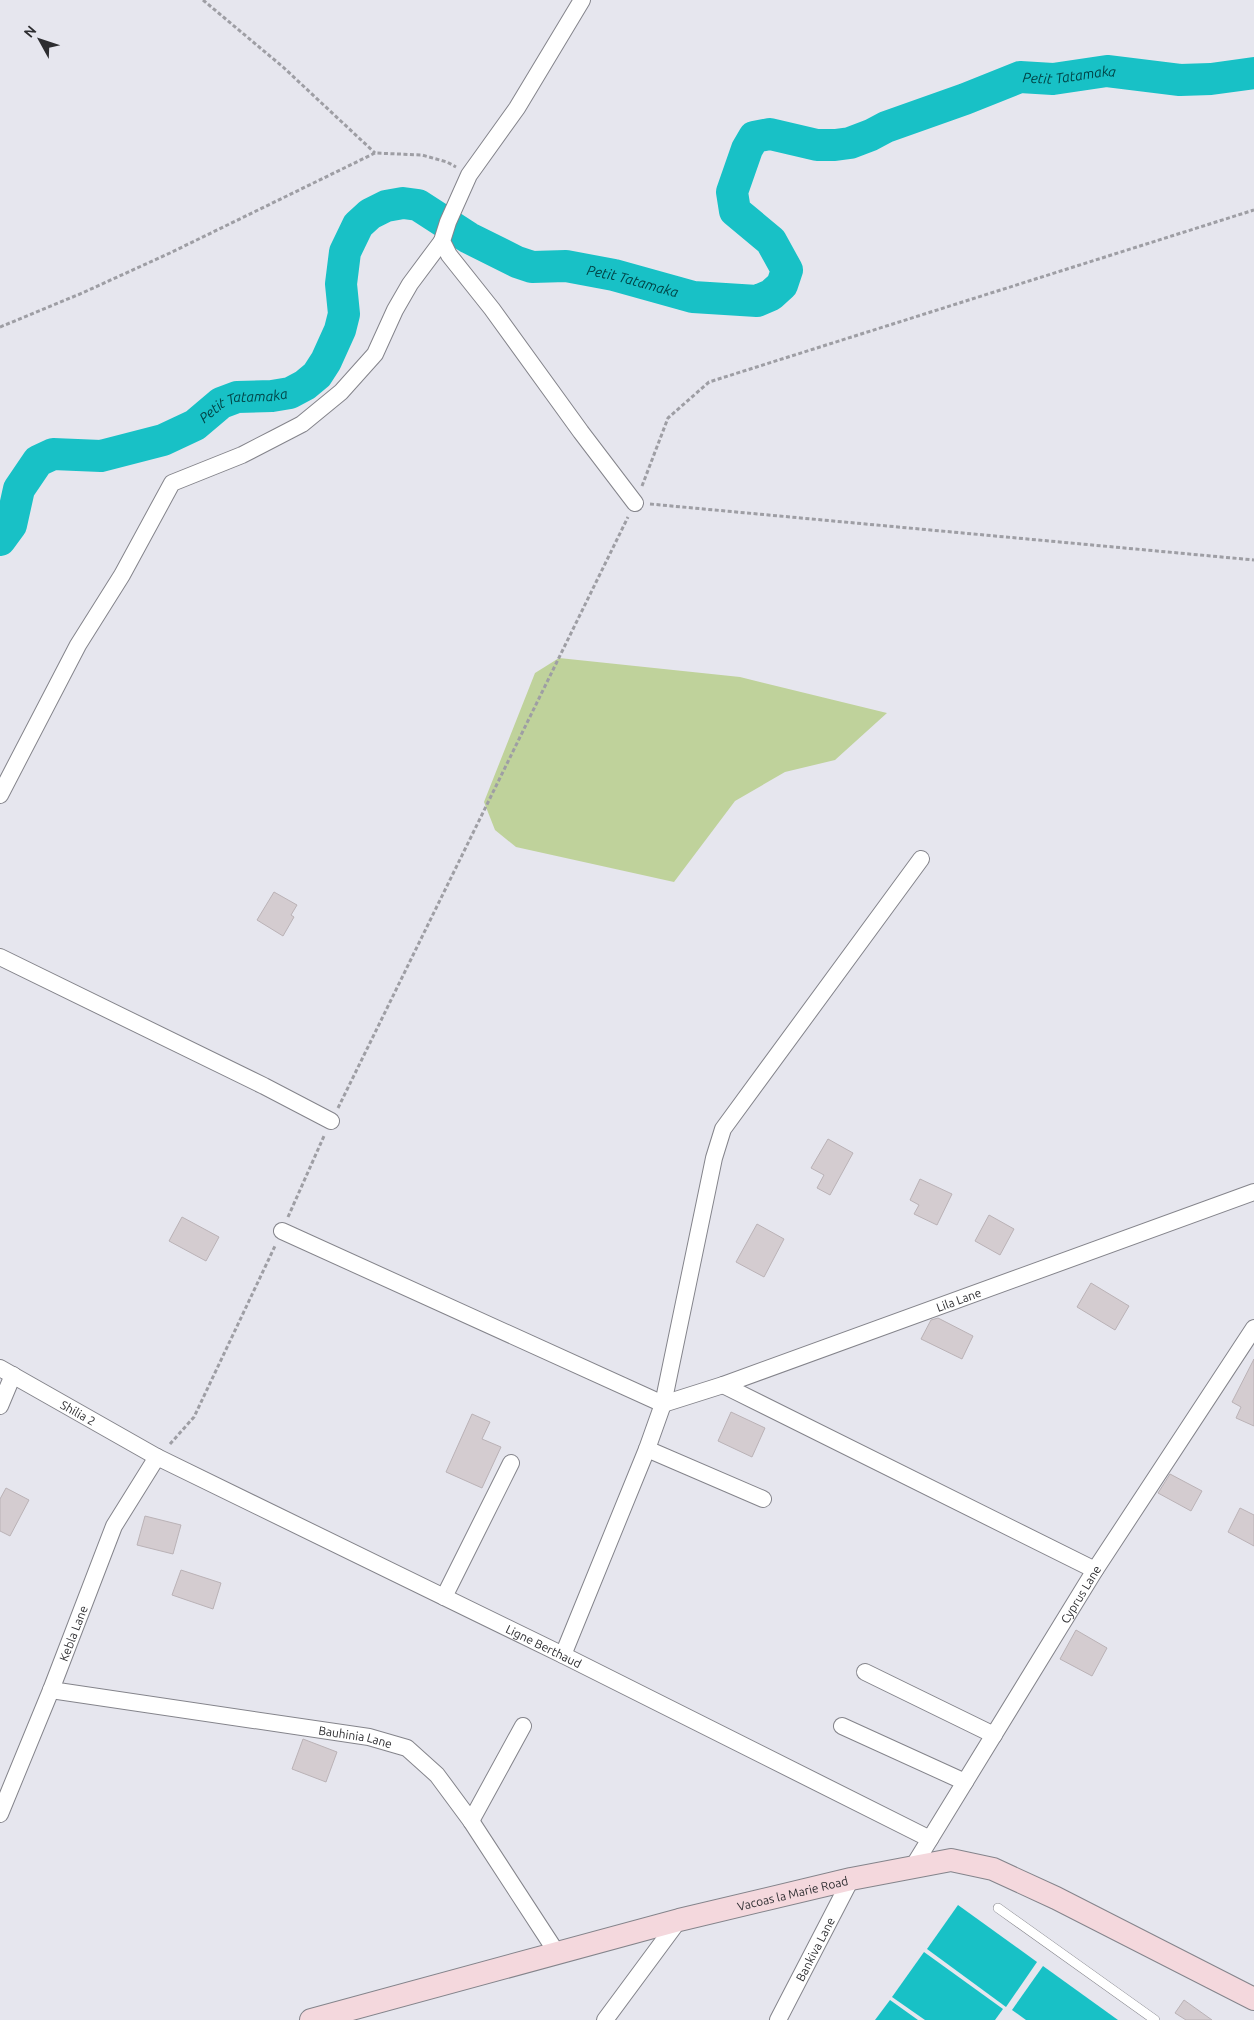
<svg xmlns="http://www.w3.org/2000/svg" width="1254" height="2020" font-family="Ubuntu,sans-serif">
<style>
.green{fill:#bfd29b}
.water{fill:#18c1c6}
.lines{fill:none;stroke-linecap:round;stroke-linejoin:round}
.river{stroke:#18c1c6;stroke-width:32}
.building{fill:#d4ccd0;stroke:#bab2b6}
.service-casing{stroke:#84848b;stroke-width:10}
.minor-casing{stroke:#84848b;stroke-width:18}
.secondary-casing{stroke:#84848b;stroke-width:24}
.path{stroke:#9e9ea4;stroke-width:3;stroke-dasharray:4 2.5;stroke-linecap:butt}
.service{stroke:#fff;stroke-width:9}
.minor{stroke:#fff;stroke-width:16}
.secondary{stroke:#f4d8dd;stroke-width:22}
.labels{text-anchor:middle;dominant-baseline:central;stroke-width:5;stroke-linejoin:round;paint-order:stroke}
.street-label{font-size:12px;fill:#2d2d30;stroke:#e6e6ee}
.water-label{font-size:14px;font-style:italic;fill:#004446;stroke:#e6e6ee}
</style>
<rect width="100%" height="100%" fill="#e6e6ee"/>
<path class="green" d="M559 658 740 677 887 713 835 760 785 772 735 801 674 882 516 847 495 830 484 802 535 673Z"/>
<g class="water">
<path d="M958 1905 1037 1962 1006 2007 927 1949Z"/>
<path d="M924 1952 1003 2009 995 2020H925L892 1997Z"/>
<path d="M1043 1966 1118 2020H1026L1012 2010Z"/>
<path d="M890 2000 918 2020H875Z"/>
</g>
<g class="lines">
<path class="river" id="s1" d="M0 540 11 525 19 489 38 461 53 454 101 456 163 440 195 425 221 403 237 397 272 396 290 393 305 385 317 375 326 361 340 330 344 314 341 284 345 252 358 225 370 214 386 206 403 203 418 205 469 238 517 262 532 267 566 266 614 275 693 297 757 301 771 295 782 285 787 270 771 241 735 211 732 192 747 149 754 137 770 134 817 145H835L850 143 871 135 886 127 965 99 1020 77 1053 79 1107 71 1180 80 1211 79 1254 73"/>
</g>
<g class="building">
<path d="M274 892 297 905 291 915 294 917 283 936 257 920Z"/>
<path d="M828 1139 853 1153 830 1195 817 1188 824 1175 811 1168Z"/>
<path d="M920 1179 952 1194 937 1225 914 1214 919 1205 910 1200Z"/>
<path d="M989 1215 1014 1229 1000 1255 975 1241Z"/>
<path d="M182 1217 219 1237 206 1261 169 1241Z"/>
<path d="M757 1224 784 1239 764 1277 736 1262Z"/>
<path d="M1091 1283 1129 1306 1115 1330 1077 1307Z"/>
<path d="M938 1318 973 1336 962 1359 921 1339 931 1320Z"/>
<path d="M1254 1359V1426L1236 1418 1241 1407 1232 1402Z"/>
<path d="M731 1412 765 1428 752 1457 718 1441Z"/>
<path d="M472 1414 490 1422 482 1439 501 1447 482 1488 446 1472Z"/>
<path d="M1170 1474 1202 1491 1191 1511 1158 1493Z"/>
<path d="M6 1488 29 1500 10 1536 0 1531V1499Z"/>
<path d="M1240 1508 1254 1515V1546L1228 1532Z"/>
<path d="M145 1516 181 1525 173 1554 137 1545Z"/>
<path d="M181 1570 221 1583 213 1609 172 1595Z"/>
<path d="M1076 1630 1107 1648 1092 1676 1060 1659Z"/>
<path d="M303 1739 337 1752 326 1782 292 1769Z"/>
<path d="M1184 2000 1212 2020H1186L1175 2013Z"/>
</g>
<g class="lines">
<g class="service-casing">
<path id="service" d="M998 1908 1155 2020"/>
</g>
<g class="minor-casing">
<g id="minor">
<path d="M582 0 517 108 469 175 448 222 442 241 449 255 492 309 581 432 635 503"/>
<path d="M0 795 78 645 122 575 172 483 242 455 275 438 302 424 341 392 375 354 395 310 410 284 442 241"/>
<path d="M0 957 264 1086 331 1121"/>
<path id="s2" d="M282 1231 663 1404 723 1385 1254 1192"/>
<path id="s3" d="M0 1368 157 1457 563 1655 930 1839"/>
<path d="M723 1385 1095 1570"/>
<path d="M0 1406 13 1375"/>
<path d="M647 1449 763 1499"/>
<path d="M444 1597 511 1463"/>
<path d="M563 1655 647 1449 663 1404 714 1158 723 1129 921 859"/>
<path d="M865 1672 994 1735"/>
<path id="s4" d="M51 1690 369 1737 407 1748 437 1775 471 1821 557 1953"/>
<path d="M842 1726 965 1782"/>
<path id="s5" d="M0 1814 51 1690 114 1526 157 1457"/>
<path d="M471 1821 523 1726"/>
<path id="s6" d="M914 1865 1095 1570 1254 1328"/>
<path d="M605 2020 679 1920"/>
<path id="s7" d="M778 2020 851 1879"/>
</g>
</g>
<g class="secondary-casing">
<g id="secondary">
<path id="s8" d="M311 2020 679 1920 851 1879 951 1860 993 1869 1056 1898 1254 1999"/>
</g>
</g>
<g class="path">
<path d="M203 0 283 67 375 153"/>
<path d="M0 327 80 294 170 253 375 153 422 155 447 162 456 167"/>
<path d="M642 486 668 418 709 382 1254 210"/>
<path d="M650 504 1254 560"/>
<path d="M338 1108 628 517"/>
<path d="M288 1217 324 1136"/>
<path d="M170 1444 194 1417 275 1246"/>
</g>
<use href="#service" class="service"/>
<use href="#minor" class="minor"/>
<use href="#secondary" class="secondary"/>
</g>
<g class="labels">
<g class="street-label">
<text stroke="none"><textPath href="#s2" startOffset="732">Lila Lane</textPath></text>
<text stroke="none"><textPath href="#s3" startOffset="90">Shilia 2</textPath></text>
<text stroke="none"><textPath href="#s6" startOffset="318">Cyprus Lane</textPath></text>
<text stroke="none"><textPath href="#s5" startOffset="195">Kebla Lane</textPath></text>
<text stroke="none"><textPath href="#s3" startOffset="611">Ligne Berthaud</textPath></text>
<text stroke="none"><textPath href="#s4" startOffset="308">Bauhinia Lane</textPath></text>
<text stroke="none"><textPath href="#s8" startOffset="498">Vacoas la Marie Road</textPath></text>
<text stroke="none"><textPath href="#s7" startOffset="80">Bankiva Lane</textPath></text>
</g>
<g class="water-label">
<text stroke="none"><textPath href="#s1" startOffset="1510">Petit Tatamaka</textPath></text>
<text stroke="none"><textPath href="#s1" startOffset="849">Petit Tatamaka</textPath></text>
<text stroke="none"><textPath href="#s1" startOffset="308">Petit Tatamaka</textPath></text>
</g>
</g>
<g transform="translate(40 40) rotate(310)" stroke="#e6e6ee" stroke-width="4" paint-order="stroke">
<path d="M0-4L9 19L0 12L-9 19Z" fill="#2d2d30"/>
<text y="-8" font-size="14" font-weight="bold" text-anchor="middle" fill="#2d2d30">N</text>
</g>
</svg>
